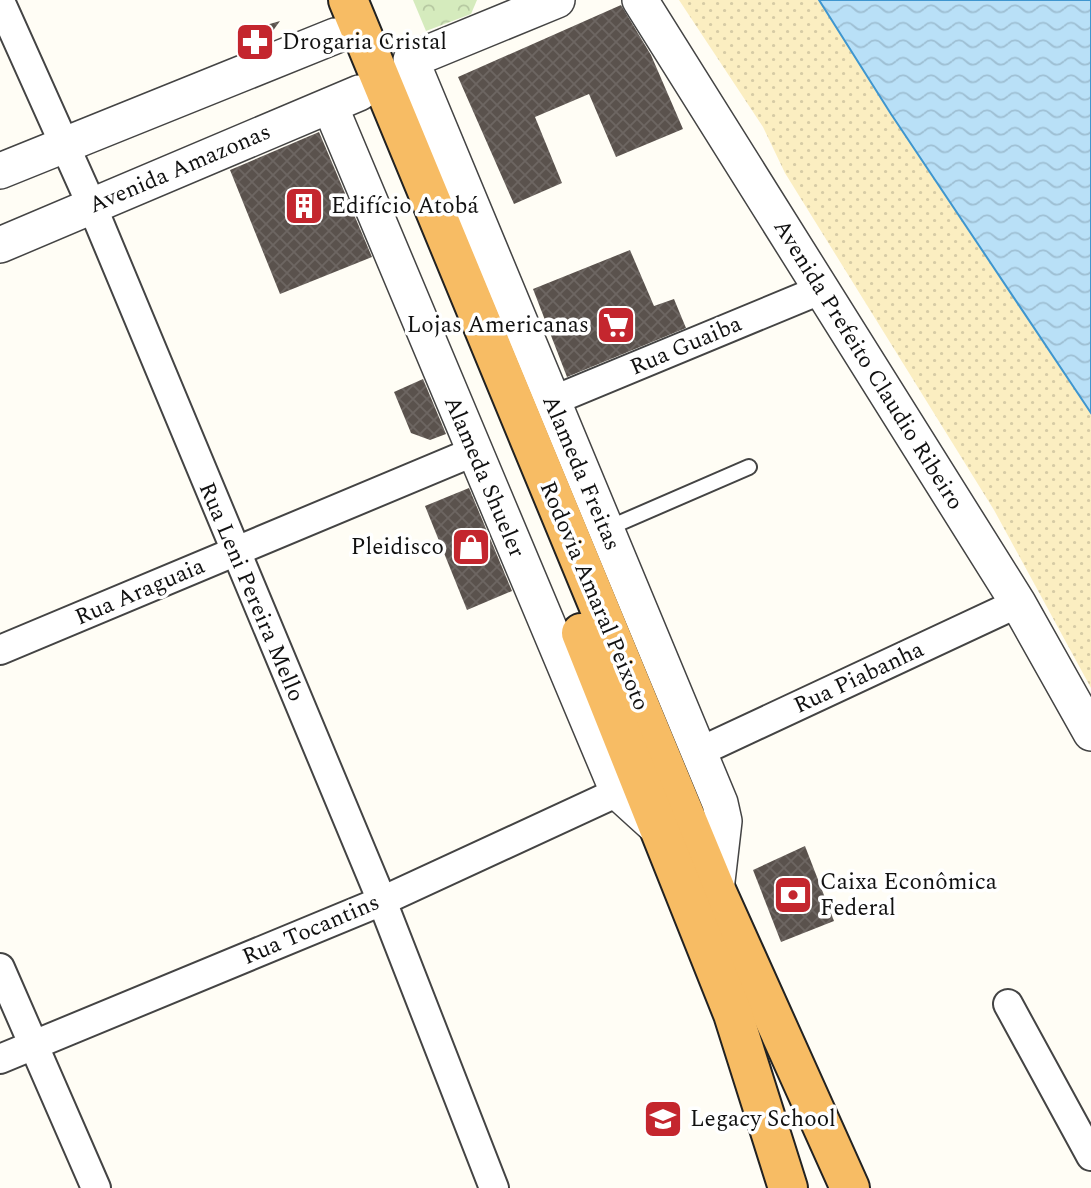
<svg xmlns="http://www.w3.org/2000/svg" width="1091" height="1188" font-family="Spectral,serif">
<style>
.sand{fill:url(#sand-dots)}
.park{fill:url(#park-crowns)}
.water{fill:url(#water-waves);stroke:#3f96cf;stroke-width:2}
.building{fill:url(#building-cross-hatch)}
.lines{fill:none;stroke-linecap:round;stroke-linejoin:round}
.service-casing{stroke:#444;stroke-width:18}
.minor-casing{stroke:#444;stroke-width:32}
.tertiary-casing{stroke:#444;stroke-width:38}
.trunk-casing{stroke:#222;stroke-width:42}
.service{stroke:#fff;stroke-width:14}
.minor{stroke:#fff;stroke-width:28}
.tertiary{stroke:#fff;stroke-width:35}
.trunk{stroke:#f7bc64;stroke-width:38}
.labels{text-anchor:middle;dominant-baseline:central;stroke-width:7;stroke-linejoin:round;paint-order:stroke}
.poi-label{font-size:23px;fill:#111;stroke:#fff;text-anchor:start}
.street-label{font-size:23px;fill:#111;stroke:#fff}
</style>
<defs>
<pattern id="sand-dots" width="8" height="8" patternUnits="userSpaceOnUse" patternTransform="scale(1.75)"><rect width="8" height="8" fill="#fbeec1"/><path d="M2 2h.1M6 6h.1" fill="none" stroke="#d6cba5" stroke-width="1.8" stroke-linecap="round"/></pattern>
<pattern id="park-crowns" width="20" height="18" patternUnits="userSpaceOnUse" patternTransform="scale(1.75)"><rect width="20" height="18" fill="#d5ebbd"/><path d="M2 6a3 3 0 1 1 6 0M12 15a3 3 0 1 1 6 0" fill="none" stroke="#b6c8a1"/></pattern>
<pattern id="water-waves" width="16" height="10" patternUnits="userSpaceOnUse" patternTransform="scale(1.75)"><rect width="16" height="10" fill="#b9e0f7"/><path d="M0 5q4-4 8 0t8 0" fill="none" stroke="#9ebfd3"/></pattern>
<pattern id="building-cross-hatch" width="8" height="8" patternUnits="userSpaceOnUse" patternTransform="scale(1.75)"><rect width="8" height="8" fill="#5a524d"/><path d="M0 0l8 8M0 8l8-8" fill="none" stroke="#6d6662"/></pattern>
</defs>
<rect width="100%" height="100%" fill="#fffdf5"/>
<path class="sand" d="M679 0H819L891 114 1091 413V688L994 510 785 173 763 127Z"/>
<path class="park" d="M413 0H477L471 14 426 31Z"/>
<path class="water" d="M819 0H1091V413L891 114Z"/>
<g class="building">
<path d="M621 5 651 55 683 129 616 157 589 94 535 117 562 183 514 204 458 77Z"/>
<path d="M280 21 264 43 248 49 242 32Z"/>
<path d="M319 132 372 257 280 294 230 170Z"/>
<path d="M630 250 654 306 674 299 686 328 567 377 533 289Z"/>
<path d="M423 379 446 434 430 440 411 433 394 392Z"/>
<path d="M469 488 512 591 467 610 425 506Z"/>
<path d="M805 846 834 921 781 942 753 870Z"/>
</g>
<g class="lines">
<g class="service-casing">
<path id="service" d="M606 529 749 467"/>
</g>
<g class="minor-casing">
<g id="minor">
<path d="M0 1 92 206 382 901 494 1188"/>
<path d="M552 401 820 290"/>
<path d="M0 650 473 452"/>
<path d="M699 752 1018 603"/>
<path d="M0 968 96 1188"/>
<path d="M1008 1004 1091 1156"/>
<path d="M0 1059 382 901 618 792"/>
</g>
</g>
<g class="tertiary-casing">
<g id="tertiary">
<path d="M557 0 411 60 720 803 724 821 716 890"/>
<path d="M640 0 1018 603 1091 733"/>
<path d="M330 106 618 792 662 832"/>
<path d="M0 171 335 36"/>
<path d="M0 245 359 93"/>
</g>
</g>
<g class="trunk-casing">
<g id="trunk">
<path d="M348 0 716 890 850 1188"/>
<path d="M581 633 733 1014 788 1188"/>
</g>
</g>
<use href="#service" class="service"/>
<use href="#minor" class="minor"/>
<use href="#tertiary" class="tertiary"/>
<use href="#trunk" class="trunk"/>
</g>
<defs>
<g id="pharmacy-square" transform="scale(2.0125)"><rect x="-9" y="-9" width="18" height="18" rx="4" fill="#c4262e" stroke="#fff"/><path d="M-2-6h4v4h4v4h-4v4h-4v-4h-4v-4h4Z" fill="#fff"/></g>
<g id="building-square" transform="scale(2.0125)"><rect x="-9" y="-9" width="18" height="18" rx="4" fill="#c4262e" stroke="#fff"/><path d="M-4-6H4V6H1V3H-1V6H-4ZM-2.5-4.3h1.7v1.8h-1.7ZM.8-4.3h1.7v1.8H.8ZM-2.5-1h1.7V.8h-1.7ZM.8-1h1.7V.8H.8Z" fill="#fff"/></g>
<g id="supermarket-square" transform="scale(2.0125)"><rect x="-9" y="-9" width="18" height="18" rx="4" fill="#c4262e" stroke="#fff"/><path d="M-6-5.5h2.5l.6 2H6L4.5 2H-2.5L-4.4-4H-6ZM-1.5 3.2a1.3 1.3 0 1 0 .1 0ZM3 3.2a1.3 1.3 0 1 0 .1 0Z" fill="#fff"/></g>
<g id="shop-square" transform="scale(2.0125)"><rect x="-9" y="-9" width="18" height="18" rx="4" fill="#c4262e" stroke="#fff"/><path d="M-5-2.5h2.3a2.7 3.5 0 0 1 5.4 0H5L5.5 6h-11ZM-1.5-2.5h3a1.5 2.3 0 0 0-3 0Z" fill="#fff"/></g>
<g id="bank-square" transform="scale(2.0125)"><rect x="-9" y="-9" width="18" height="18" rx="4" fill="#c4262e" stroke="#fff"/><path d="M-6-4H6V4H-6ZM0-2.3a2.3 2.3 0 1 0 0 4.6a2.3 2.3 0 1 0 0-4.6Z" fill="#fff"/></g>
<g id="school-square" transform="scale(2.0125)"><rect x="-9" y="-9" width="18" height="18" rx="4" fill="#c4262e" stroke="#fff"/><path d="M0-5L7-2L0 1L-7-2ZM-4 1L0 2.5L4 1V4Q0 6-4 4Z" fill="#fff"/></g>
</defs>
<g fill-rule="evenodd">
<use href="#pharmacy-square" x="255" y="42"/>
<use href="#building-square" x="304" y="206"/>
<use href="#supermarket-square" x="616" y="325"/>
<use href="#shop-square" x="471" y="547"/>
<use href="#bank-square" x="793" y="895"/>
<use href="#school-square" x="663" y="1119"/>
</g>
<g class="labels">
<g class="poi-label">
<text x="282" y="42">Drogaria Cristal</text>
<text x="331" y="206">Edifício Atobá</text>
<text x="589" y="325" text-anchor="end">Lojas Americanas</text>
<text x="444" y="547" text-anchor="end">Pleidisco</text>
<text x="820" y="882">Caixa Econômica<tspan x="820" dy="26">Federal</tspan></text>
<text x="690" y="1119">Legacy School</text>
</g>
<g class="street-label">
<text transform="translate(180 169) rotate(-23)">Avenida Amazonas</text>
<text transform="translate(686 346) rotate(-23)">Rua Guaiba</text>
<text transform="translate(868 365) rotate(58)">Avenida Prefeito Claudio Ribeiro</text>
<text transform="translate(581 473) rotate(67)">Alameda Freitas</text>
<text transform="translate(484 477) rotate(67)">Alameda Shueler</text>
<text transform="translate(140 592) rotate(-23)">Rua Araguaia</text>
<text transform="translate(251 592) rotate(67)">Rua Leni Pereira Mello</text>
<text transform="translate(594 596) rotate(67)">Rodovia Amaral Peixoto</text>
<text transform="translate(859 678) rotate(-25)">Rua Piabanha</text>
<text transform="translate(311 930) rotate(-23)">Rua Tocantins</text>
</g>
</g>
</svg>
